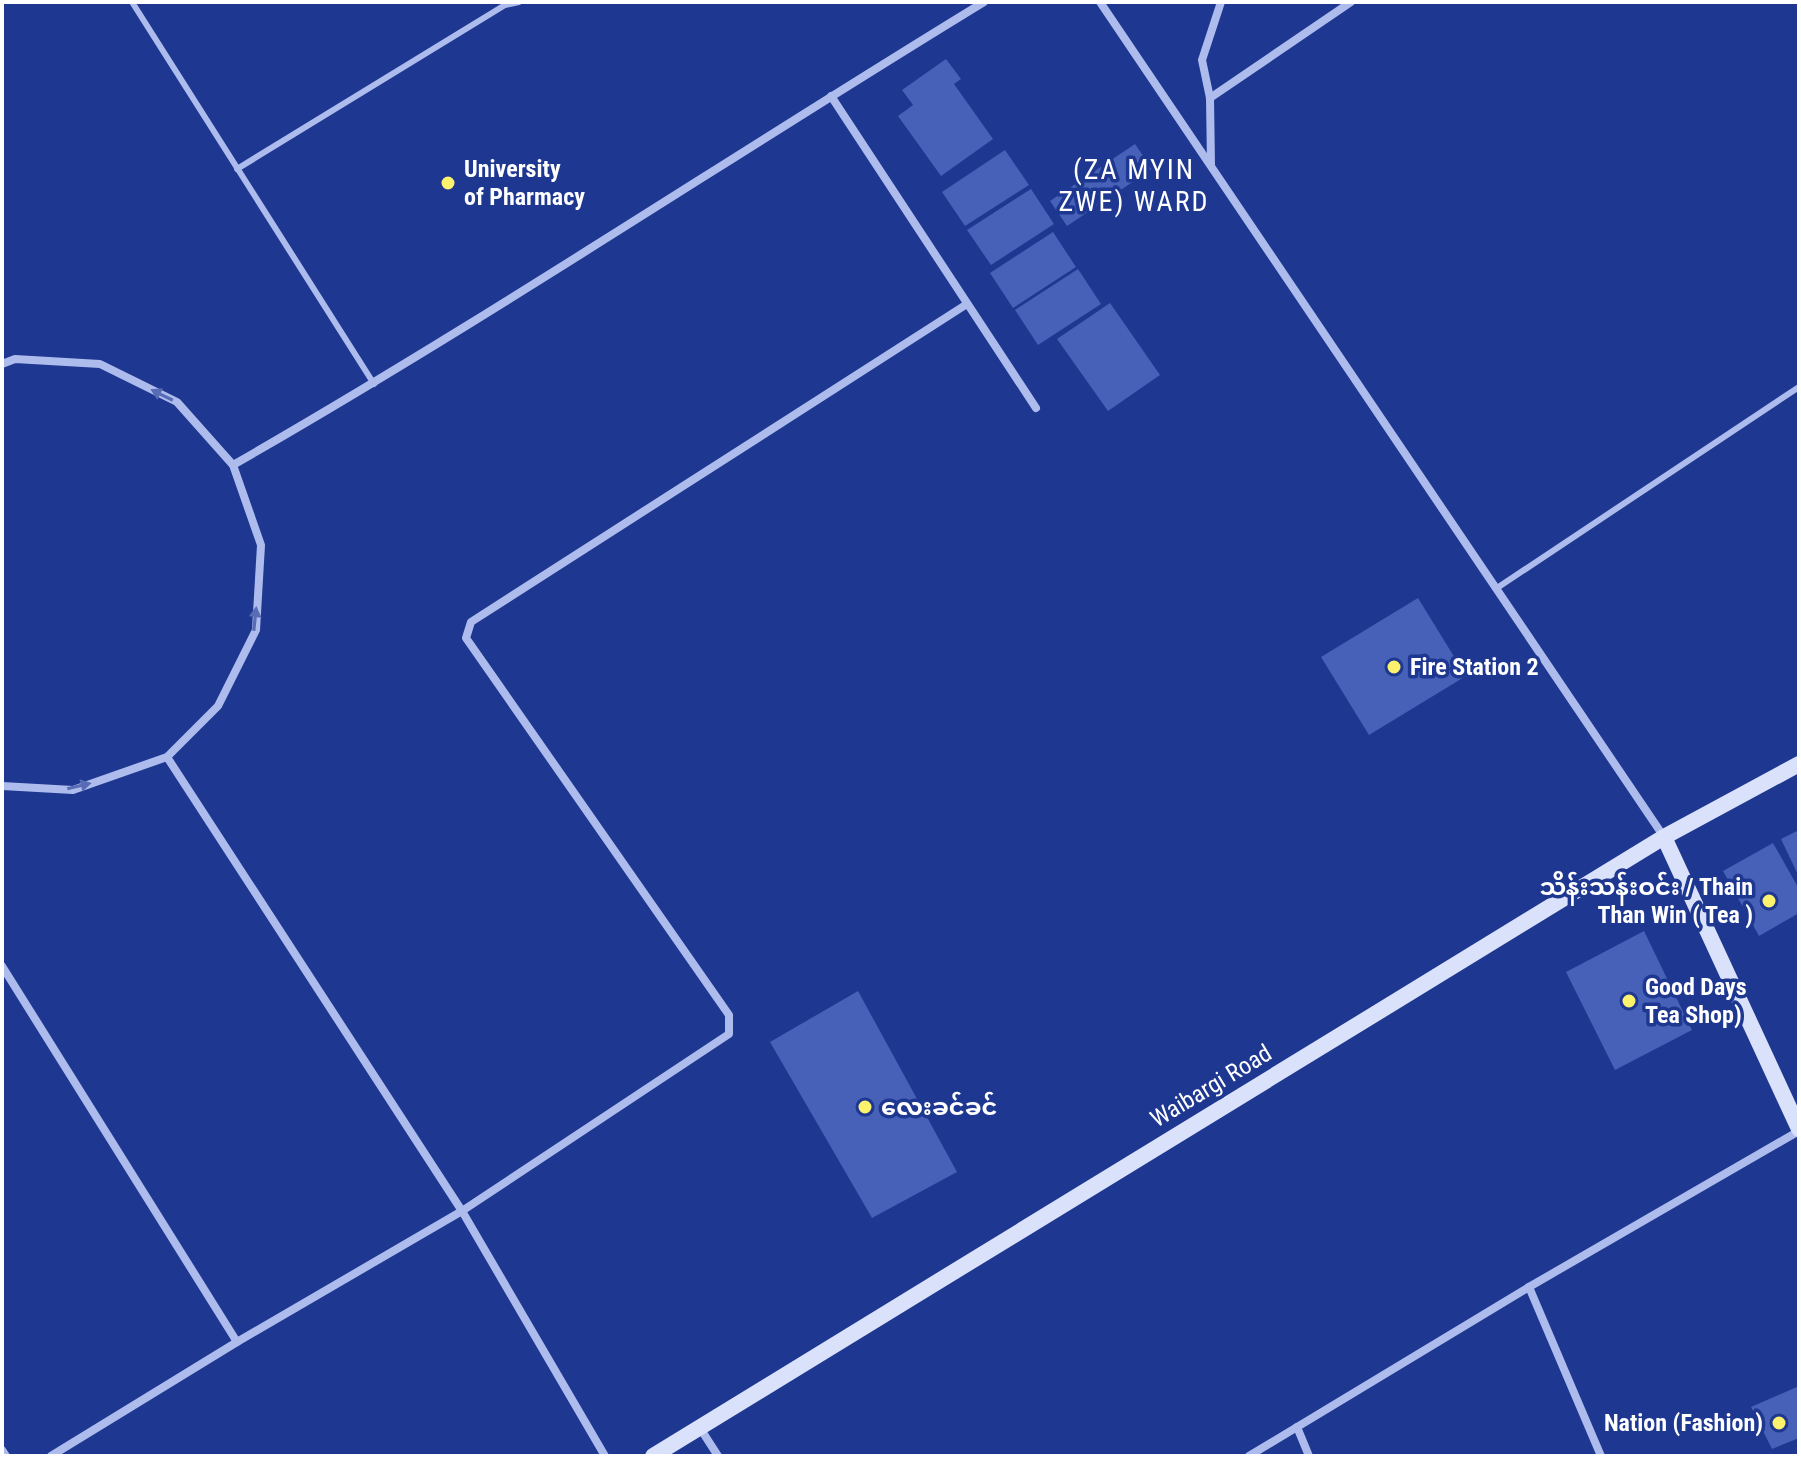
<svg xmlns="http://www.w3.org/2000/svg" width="1801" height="1458" font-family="'Roboto Condensed','Noto Sans Myanmar',sans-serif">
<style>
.building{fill:#4661b7}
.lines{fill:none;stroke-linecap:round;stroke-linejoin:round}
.lane{stroke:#adbced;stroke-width:6}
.street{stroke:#adbced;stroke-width:8}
.secondary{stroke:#dae1fa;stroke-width:16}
.oneway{fill:#576cb5}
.poi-dot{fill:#fcf26d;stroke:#1e3790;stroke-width:3}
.labels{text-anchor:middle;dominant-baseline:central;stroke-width:7;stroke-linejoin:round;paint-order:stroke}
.poi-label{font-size:24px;font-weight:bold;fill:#fff;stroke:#1e3790;text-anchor:start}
.street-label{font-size:24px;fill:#fff;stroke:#1e3790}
.quarter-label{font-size:28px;letter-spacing:2px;fill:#fff;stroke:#1e3790}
</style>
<rect width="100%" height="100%" fill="#1e3790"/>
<g class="building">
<path d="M946 59 961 79 954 84 993 139 941 176 898 116 913 105 902 90Z"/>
<path d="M1135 144 1152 169 1067 226 1050 201Z"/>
<path d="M1005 150 1029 185 965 226 942 192Z"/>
<path d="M1031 189 1054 224 991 265 967 230Z"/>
<path d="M1053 232 1076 267 1013 308 990 273Z"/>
<path d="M1078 269 1101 304 1038 345 1015 310Z"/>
<path d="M1110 303 1160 375 1108 411 1057 339Z"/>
<path d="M1418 598 1466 676 1369 735 1321 657Z"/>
<path d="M1799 830V877L1781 839Z"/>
<path d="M1773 843 1799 889V913L1759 936 1723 871Z"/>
<path d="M1644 931 1692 1030 1615 1070 1566 972Z"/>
<path d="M858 991 957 1172 872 1218 770 1042Z"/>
<path d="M1799 1386V1438L1772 1449 1751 1407Z"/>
</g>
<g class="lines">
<g class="lane">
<path d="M132 2 374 384"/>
<path d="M237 169 505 5 519 2"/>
<path d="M1497 588 1799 387"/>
</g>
<g class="street">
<path d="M1100 2 1664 837"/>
<path d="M831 96 1036 408"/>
<path d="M1210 98 1351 2"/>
<path d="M1211 165 1210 98 1202 60 1221 2"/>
<path d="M2 364 15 359 100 364 177 402 233 465 261 545 256 630 218 706 167 757 73 790 2 786"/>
<path d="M233 465C488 319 733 155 984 2"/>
<path d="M167 757 462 1211 605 1456"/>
<path d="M2 966 237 1342"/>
<path d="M1529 1287 1601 1456"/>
<path d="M1297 1427 1309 1456"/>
<path d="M700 1428 718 1456"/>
<path d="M2 1450 6 1456"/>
<path d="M51 1456 237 1342 462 1211 729 1034V1015L466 638 471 622 967 304"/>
<path d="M1249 1456 1529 1287 1799 1131"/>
</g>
<g class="secondary">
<path d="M1664 837 1799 1129"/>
<path d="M653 1456 1664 837 1799 764"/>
</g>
</g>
<defs><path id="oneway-solid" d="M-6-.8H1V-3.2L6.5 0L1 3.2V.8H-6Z" transform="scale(2)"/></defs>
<g class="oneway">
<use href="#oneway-solid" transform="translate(162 395) rotate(-154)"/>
<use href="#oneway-solid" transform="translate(255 619) rotate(-84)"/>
<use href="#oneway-solid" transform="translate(79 786) rotate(-13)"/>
</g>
<g class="poi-dot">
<circle cx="448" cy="183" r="8"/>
<circle cx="1394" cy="667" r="8"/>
<circle cx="1769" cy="901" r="8"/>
<circle cx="1629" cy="1001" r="8"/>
<circle cx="865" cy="1107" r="8"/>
<circle cx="1779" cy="1423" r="8"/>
</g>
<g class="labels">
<g class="poi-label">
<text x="464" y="169">University<tspan x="464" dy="28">of Pharmacy</tspan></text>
<text x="1410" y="667">Fire Station 2</text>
<text x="1753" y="887" text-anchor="end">သိန်းသန်းဝင်း / Thain<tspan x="1753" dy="28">Than Win ( Tea )</tspan></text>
<text x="1645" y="987">Good Days<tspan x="1645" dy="28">Tea Shop)</tspan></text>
<text x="881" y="1107">လေးခင်ခင်</text>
<text x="1763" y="1423" text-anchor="end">Nation (Fashion)</text>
</g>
<g class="street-label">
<text transform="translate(1211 1086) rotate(-31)">Waibargi Road</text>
</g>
<g class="quarter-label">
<text x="1134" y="169">(ZA MYIN<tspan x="1134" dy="32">ZWE) WARD</tspan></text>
</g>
</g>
<rect width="1801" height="1458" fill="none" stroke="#ffffff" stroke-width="8"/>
</svg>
